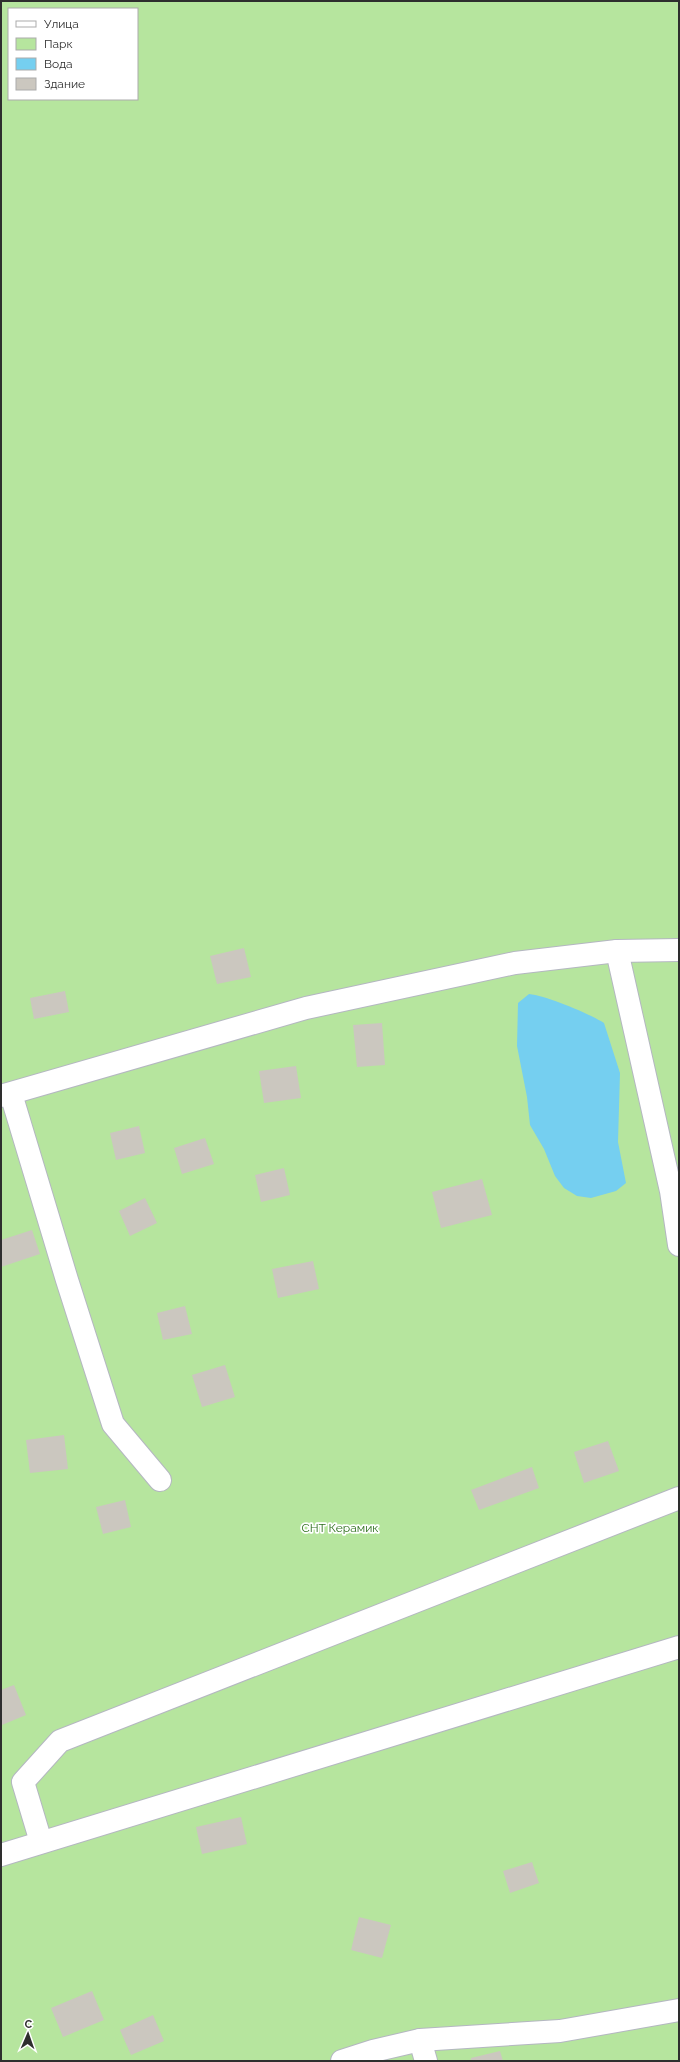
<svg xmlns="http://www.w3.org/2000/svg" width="680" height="2062" font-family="Raleway,sans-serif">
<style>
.green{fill:#b6e59e;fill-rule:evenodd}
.water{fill:#75cff0}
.building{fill:#cbc7bf}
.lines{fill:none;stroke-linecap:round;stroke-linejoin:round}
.minor-casing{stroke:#b4b7c1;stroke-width:24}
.minor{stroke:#fff;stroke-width:22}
.labels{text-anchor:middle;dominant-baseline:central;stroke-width:3.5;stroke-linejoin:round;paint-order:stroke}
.park-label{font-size:12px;fill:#2c6e1b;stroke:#fff}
</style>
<rect width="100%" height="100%" fill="#efe9e1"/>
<path class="green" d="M1 1H679V2061H1ZM9 9H137V99H9Z"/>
<path class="water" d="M529 994C547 996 588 1013 604 1023L620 1073 618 1142 626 1183 616 1191 591 1198 577 1196 564 1188 555 1176 544 1149 530 1125 527 1097 517 1046 518 1003Z"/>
<g class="building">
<path d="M244 948 251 977 217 984 210 956Z"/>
<path d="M65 991 69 1012 34 1019 30 998Z"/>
<path d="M382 1023 385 1065 357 1067 353 1025Z"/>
<path d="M296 1066 301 1098 264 1103 259 1071Z"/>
<path d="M139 1126 145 1153 116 1160 110 1133Z"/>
<path d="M205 1138 214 1164 182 1174 174 1148Z"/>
<path d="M284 1168 290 1195 261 1202 255 1175Z"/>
<path d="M482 1179 492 1215 441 1228 432 1192Z"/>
<path d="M145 1198 157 1223 130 1236 119 1211Z"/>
<path d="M32 1230 40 1254 1 1267V1240Z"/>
<path d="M313 1261 319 1289 278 1298 272 1269Z"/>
<path d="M185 1306 192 1334 163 1340 157 1313Z"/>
<path d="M225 1365 235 1397 202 1407 192 1375Z"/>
<path d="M64 1435 68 1469 30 1473 26 1440Z"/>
<path d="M608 1441 619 1471 584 1483 574 1452Z"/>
<path d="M532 1467 539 1488 479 1510 471 1490Z"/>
<path d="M125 1500 131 1527 103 1534 96 1507Z"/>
<path d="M14 1685 26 1715 2 1725 1 1690Z"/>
<path d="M241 1817 247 1844 202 1854 196 1827Z"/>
<path d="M532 1862 539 1883 510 1893 503 1871Z"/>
<path d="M359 1917 391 1925 382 1958 351 1950Z"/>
<path d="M92 1991 104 2020 63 2037 51 2008Z"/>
<path d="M153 2015 164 2041 131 2055 120 2030Z"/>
<path d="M500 2051 503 2061H471V2058Z"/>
</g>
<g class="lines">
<g class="minor-casing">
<g id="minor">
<path d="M617 951 671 1191 679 1245"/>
<path d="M11 1094 67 1280 113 1424 160 1480"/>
<path d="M1 1096 306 1008 515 963 617 951 679 950"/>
<path d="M41 1842 23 1782 60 1741 679 1498"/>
<path d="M1 1855 679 1647"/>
<path d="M420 2040 426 2061"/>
<path d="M342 2061 373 2051 420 2040 560 2031 679 2010"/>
</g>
</g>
<use href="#minor" class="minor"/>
</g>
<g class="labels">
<g class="park-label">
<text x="340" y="1528">СНТ Керамик</text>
</g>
</g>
<rect width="680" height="2062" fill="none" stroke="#2e2e2e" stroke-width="4"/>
<rect x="8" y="8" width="130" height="92" fill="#ffffff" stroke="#ababab"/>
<rect x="16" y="21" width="20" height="6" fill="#ffffff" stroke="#ababab"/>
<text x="44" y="28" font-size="12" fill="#2e2e2e">Улица</text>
<rect x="16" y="38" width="20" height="12" fill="#b6e59e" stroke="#ababab"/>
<text x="44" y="48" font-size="12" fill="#2e2e2e">Парк</text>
<rect x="16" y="58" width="20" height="12" fill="#75cff0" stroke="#ababab"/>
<text x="44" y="68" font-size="12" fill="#2e2e2e">Вода</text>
<rect x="16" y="78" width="20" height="12" fill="#cbc7bf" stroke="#ababab"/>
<text x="44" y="88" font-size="12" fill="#2e2e2e">Здание</text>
<g transform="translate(28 2034) rotate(2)" stroke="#ffffff" stroke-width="3" paint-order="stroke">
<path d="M0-3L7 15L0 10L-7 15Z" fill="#2e2e2e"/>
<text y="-6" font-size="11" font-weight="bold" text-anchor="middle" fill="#2e2e2e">С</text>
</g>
</svg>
